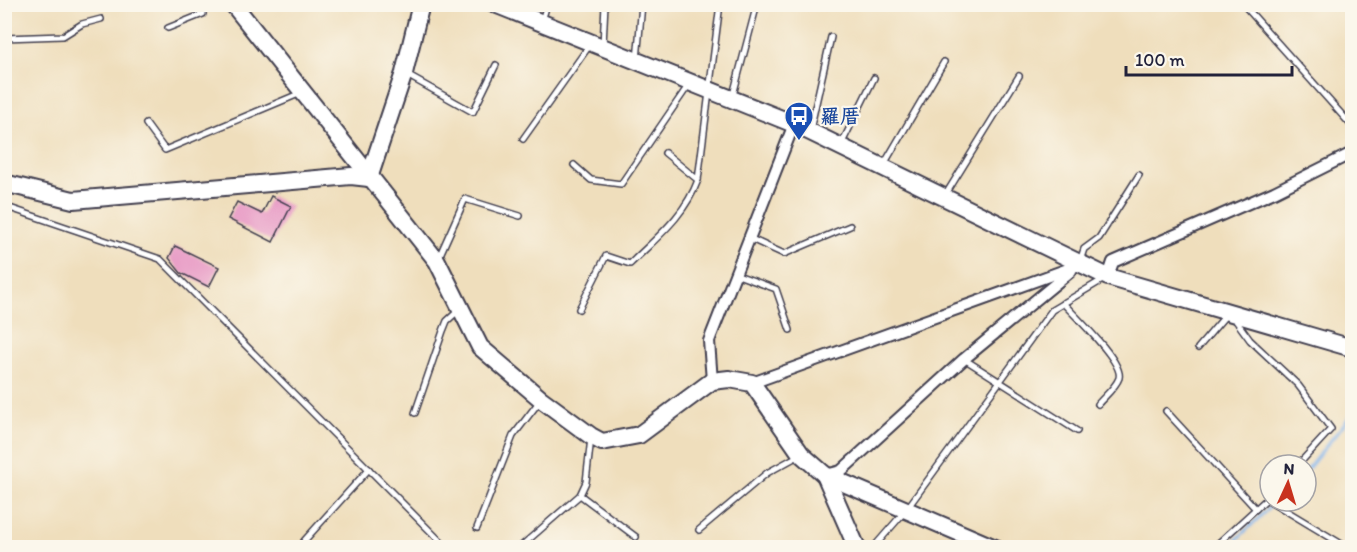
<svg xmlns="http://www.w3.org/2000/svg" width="1357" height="552" font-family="Itim,'LXGW WenKai TC',sans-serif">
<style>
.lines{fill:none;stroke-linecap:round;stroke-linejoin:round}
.stream{stroke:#7db2eb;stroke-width:3}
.building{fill:#e89cc6}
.lane-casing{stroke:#413e4e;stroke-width:8}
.street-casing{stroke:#413e4e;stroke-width:14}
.secondary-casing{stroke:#413e4e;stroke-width:20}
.lane{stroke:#fff;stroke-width:5}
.street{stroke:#fff;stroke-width:10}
.secondary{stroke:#fff;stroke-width:16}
.labels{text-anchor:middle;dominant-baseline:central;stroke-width:4.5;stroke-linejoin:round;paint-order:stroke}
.transit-label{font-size:20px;font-weight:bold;fill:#164399;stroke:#fbf7ec;text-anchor:start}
</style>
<rect width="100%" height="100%" fill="#fbf7ec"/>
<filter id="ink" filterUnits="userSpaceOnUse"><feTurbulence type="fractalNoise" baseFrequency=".0167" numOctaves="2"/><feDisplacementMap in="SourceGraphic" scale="12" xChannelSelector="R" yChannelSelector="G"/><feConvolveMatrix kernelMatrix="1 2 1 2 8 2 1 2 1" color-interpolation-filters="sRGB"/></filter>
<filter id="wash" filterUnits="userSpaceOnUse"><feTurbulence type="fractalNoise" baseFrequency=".008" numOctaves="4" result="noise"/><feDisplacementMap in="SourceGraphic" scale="24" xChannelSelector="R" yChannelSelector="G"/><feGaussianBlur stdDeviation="1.35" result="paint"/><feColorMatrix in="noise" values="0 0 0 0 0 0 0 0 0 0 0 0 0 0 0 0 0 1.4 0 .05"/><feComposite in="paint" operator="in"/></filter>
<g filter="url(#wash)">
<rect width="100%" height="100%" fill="#efdebc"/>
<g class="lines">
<g class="stream">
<path d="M1306 471 1352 414"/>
<path d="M1228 548 1276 501"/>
</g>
</g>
<g id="blocks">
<g class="building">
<path d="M271 196 291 206 273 242 228 219 237 202 262 214Z"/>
<path d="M175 246 219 267 209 287 181 273 169 258Z"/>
</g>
</g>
</g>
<g filter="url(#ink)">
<use href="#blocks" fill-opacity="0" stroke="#413e4e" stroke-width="1.5"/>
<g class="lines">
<g class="lane-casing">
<g id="lane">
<path d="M1243 4 1352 126"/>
<path d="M542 21 547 4"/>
<path d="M168 28 203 14 204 4"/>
<path d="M4 38 63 36 82 24 101 19"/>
<path d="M603 45 605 4"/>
<path d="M637 60 642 4"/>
<path d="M405 74 473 112 496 65"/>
<path d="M733 95 757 4"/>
<path d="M146 124 165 150 301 93"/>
<path d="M810 130 831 37"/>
<path d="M523 139 589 46"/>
<path d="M842 143 874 78"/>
<path d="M665 153 698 180"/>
<path d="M574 165 591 180 621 184 688 86"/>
<path d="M883 166 944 62"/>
<path d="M946 194 1019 76"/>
<path d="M4 206 160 259 447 548"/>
<path d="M749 238 784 254 850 226"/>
<path d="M439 257 465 199 520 216"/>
<path d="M1080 261 1084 249 1099 238 1139 175"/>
<path d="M735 274 776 289 790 330"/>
<path d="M1063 303C1074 315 1124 362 1119 378 1116 387 1104 397 1098 404"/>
<path d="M579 309 606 256 630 264C656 238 685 216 698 180L720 4"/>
<path d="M1234 318 1250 340 1298 385 1331 429 1298 465"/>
<path d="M1198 348 1226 315"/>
<path d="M964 359 1077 431"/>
<path d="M1166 411 1256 509"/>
<path d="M415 413 443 331 447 321 458 311"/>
<path d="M580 495 636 537"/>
<path d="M1270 501 1348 548"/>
<path d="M477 528 513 436 539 402"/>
<path d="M699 530 767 473 798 456"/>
<path d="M304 541 369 469"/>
<path d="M519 548 580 495 586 482 591 438"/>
<path d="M873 548 906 510 1052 310 1104 279"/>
<path d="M1213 548 1270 496"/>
</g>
</g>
<g class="street-casing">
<g id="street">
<path d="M1108 277 1113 262 1274 192 1352 153"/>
<path d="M712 381 709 341 794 124"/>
<path d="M752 383 1079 265"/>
<path d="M826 475 841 471 964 359 1071 271"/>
</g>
</g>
<g class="secondary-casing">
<g id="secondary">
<path d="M233 4 437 261 480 347 541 399 591 436 602 442 639 435 712 381 729 379 752 383 801 454 825 475 995 548"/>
<path d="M495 4 794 124 1108 277 1352 348"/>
<path d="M369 178 404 73 421 4"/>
<path d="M4 183 73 200 351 176 369 178"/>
<path d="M825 475 857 548"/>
</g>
</g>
<use href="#lane" class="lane"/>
<use href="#street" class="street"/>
<use href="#secondary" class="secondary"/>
</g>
</g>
<defs>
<g id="bus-pin" transform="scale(1.5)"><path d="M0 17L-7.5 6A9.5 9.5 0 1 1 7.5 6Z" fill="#1a4fb4" stroke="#fbf7ec"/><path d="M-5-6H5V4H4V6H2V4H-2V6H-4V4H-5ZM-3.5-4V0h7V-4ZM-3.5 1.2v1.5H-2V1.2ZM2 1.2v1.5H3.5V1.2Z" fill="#fff"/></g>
</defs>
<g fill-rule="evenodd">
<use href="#bus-pin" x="799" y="116"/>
</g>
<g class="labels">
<g class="transit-label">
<text x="820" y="116">羅厝</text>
</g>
</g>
<rect width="1357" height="552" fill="none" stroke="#fbf7ec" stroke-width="24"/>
<g transform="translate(1288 483) rotate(4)"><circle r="28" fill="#fbf7ec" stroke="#a4a2a5" stroke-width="1.5"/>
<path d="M0-4.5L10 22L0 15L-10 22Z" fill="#c8321e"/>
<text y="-9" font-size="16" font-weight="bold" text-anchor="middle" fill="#22223b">N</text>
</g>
<path d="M1126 66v9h166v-9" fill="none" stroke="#22223b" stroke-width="3"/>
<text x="1135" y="66" font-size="18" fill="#22223b" stroke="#fbf7ec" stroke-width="4.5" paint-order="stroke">100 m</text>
</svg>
